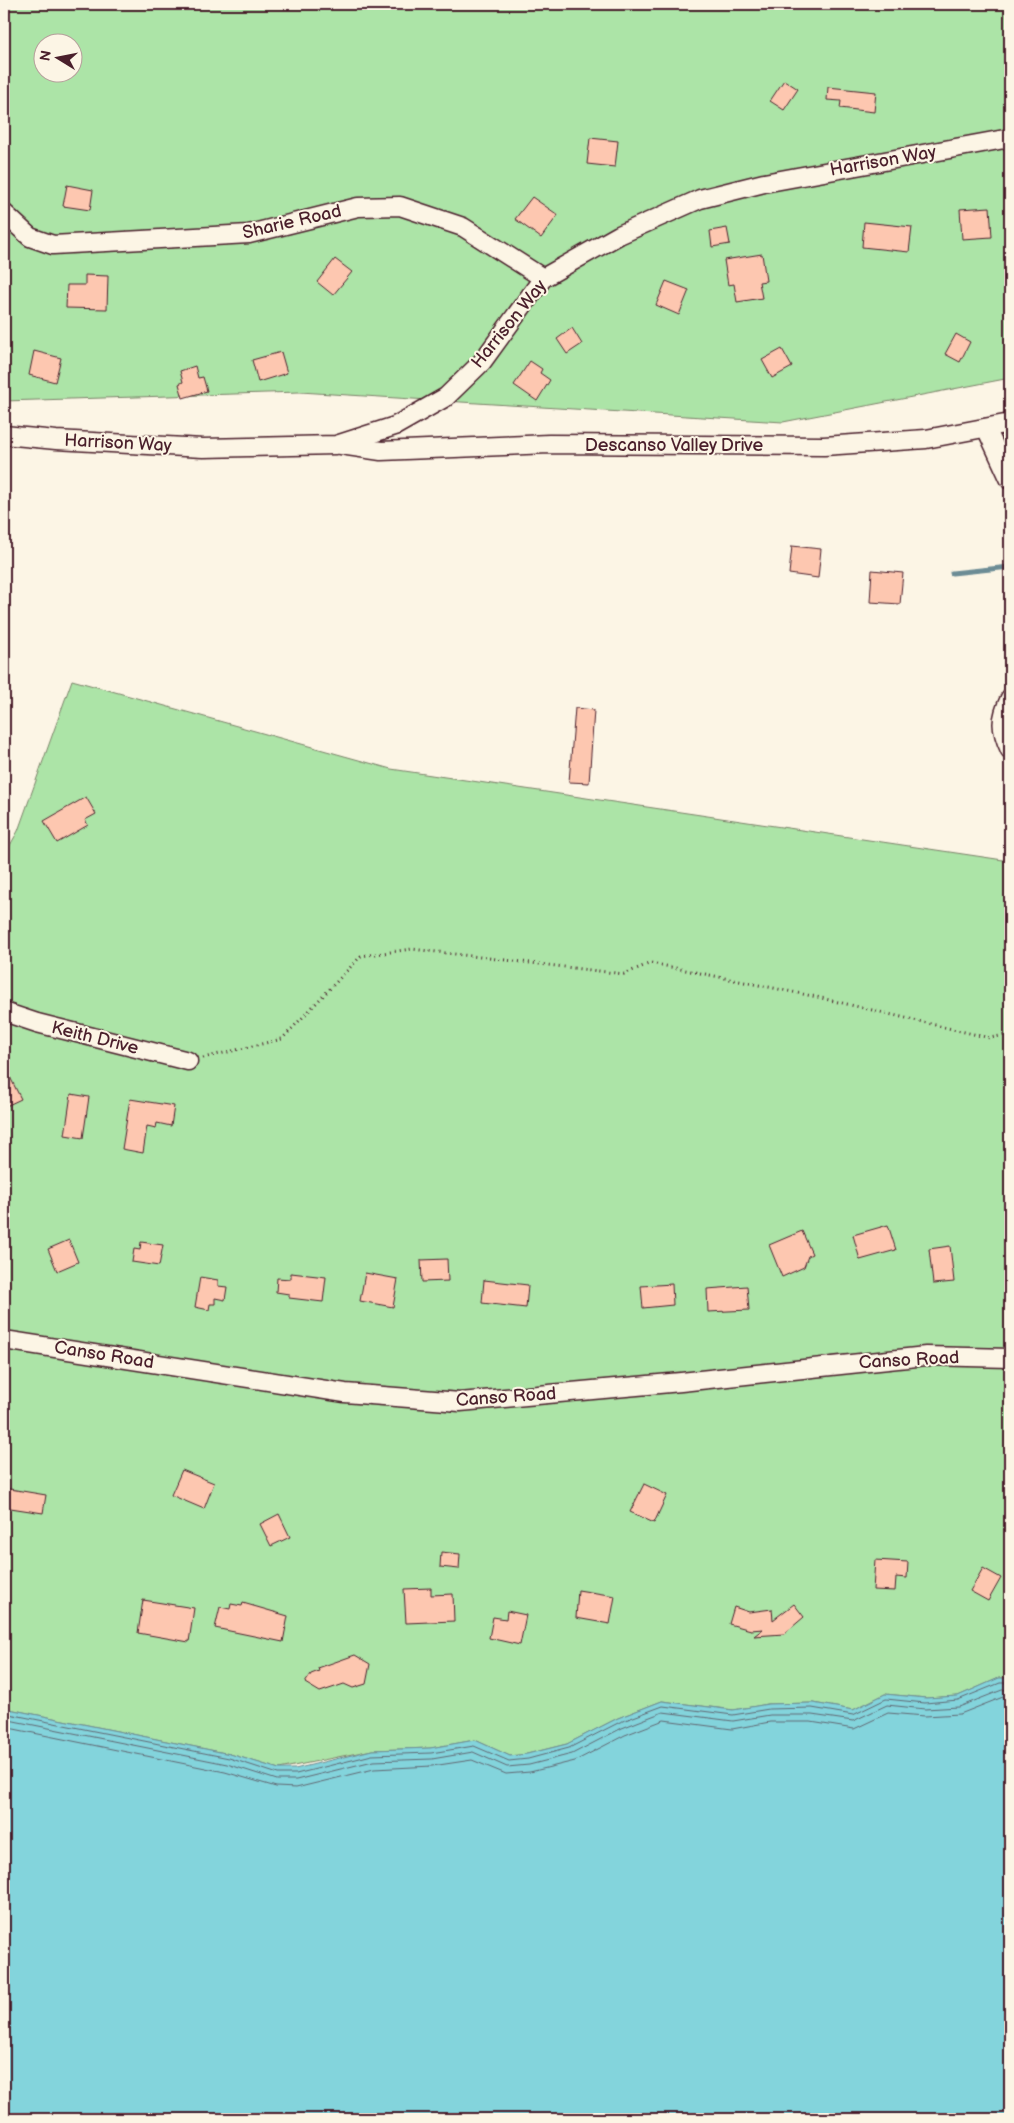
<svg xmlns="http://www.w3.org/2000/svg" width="1014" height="2123" font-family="'Balsamiq Sans',sans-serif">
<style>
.green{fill:#ace4a7;stroke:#7b8269;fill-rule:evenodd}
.water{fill:#83d4dc;stroke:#6c8c95}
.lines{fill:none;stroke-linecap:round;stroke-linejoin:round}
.shore{stroke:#616772;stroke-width:1}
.stream{stroke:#6c8c95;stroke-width:5}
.building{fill:#fdc7b0;stroke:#4a1f2b}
.minor-casing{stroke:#4a1f2b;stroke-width:21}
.path{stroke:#4a1f2b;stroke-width:3;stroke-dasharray:1 4;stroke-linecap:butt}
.minor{stroke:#fcf5e5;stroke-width:18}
.labels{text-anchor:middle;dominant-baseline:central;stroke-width:4;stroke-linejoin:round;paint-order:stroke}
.street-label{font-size:18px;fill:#4a1f2b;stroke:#fcf5e5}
</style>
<rect width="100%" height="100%" fill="#fcf5e5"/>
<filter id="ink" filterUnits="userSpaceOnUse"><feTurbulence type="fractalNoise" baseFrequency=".02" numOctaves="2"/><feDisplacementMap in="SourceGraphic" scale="10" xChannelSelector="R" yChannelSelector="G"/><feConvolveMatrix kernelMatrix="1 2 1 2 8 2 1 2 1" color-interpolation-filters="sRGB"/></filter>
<g filter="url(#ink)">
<g class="green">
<path d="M4 4H1010V378L783 422 300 392 4 401ZM42 42H72V72H42Z"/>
<path d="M72 680 391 769 1010 861V1678H999L958 1696 926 1698 885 1694 853 1710 813 1703 768 1704 734 1710 662 1701 618 1718 567 1744 527 1754 510 1756 475 1740 431 1748 372 1750 279 1769 230 1754 4 1708V856L18 831Z"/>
</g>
<path class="water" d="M999 1678H1010V2119H4V1708L230 1754 279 1769H295L372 1750 430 1748 475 1740 510 1756 527 1754 567 1744 618 1718 662 1701 733 1710 768 1704 813 1703 853 1710 885 1694 926 1698 958 1696Z"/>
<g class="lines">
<g class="shore">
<path d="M4 1713 229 1758 278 1774H296L372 1755 431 1753 474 1746 509 1761 528 1759 569 1748 620 1722 663 1706 733 1715 769 1709 812 1708 853 1715 886 1699 925 1703 958 1700 1000 1683H1010"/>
<path d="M4 1719 227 1764 277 1780H296L373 1761 432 1759 473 1752 507 1767 529 1765 572 1754 622 1728 663 1712 733 1721 770 1715H812L853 1721 887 1705 925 1709 959 1707 1002 1690 1010 1689"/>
<path d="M4 1727 225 1772 276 1787 296 1788 374 1769 432 1766 472 1760 506 1774 530 1772 575 1761 625 1735 664 1720 732 1729 770 1722H811L854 1729 888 1713 925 1716 960 1714 1003 1697H1010"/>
</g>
<path class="stream" d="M952 573 1010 567"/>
</g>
<g class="building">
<path d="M784 80 798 89 784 110 770 101Z"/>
<path d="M828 87 876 92 874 112 840 108 841 101 827 100Z"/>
<path d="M590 138 618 141 615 167 587 164Z"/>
<path d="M67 185 93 190 90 210 63 206Z"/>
<path d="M532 197 558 215 541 238 515 219Z"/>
<path d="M990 207 992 237 962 239 960 209Z"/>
<path d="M864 222 912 227 909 252 862 247Z"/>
<path d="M727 228 730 244 712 247 710 231Z"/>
<path d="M762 254 766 281 759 282 762 298 737 302 734 284 728 285 724 260Z"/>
<path d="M335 259 352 272 333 295 317 282Z"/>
<path d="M85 275 108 276 107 309 66 308 67 285H85Z"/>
<path d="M666 281 689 290 679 315 656 305Z"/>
<path d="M572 328 582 344 567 354 557 339Z"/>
<path d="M956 334 970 342 960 362 945 354Z"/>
<path d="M782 349 792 367 772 378 762 360Z"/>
<path d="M34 351 61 358 55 382 29 375Z"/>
<path d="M281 352 287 373 258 382 252 360Z"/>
<path d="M530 361 542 369 540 373 550 380 537 401 514 385Z"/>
<path d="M195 366 198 378 203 377 207 391 183 398 179 384 183 382 180 371Z"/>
<path d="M792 546 821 549 818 578 789 574Z"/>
<path d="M872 570 903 573 900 604 870 602Z"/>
<path d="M575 708 594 710 589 783 569 782Z"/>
<path d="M86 797 96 814 85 820 88 825 57 843 44 821Z"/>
<path d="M4 1065 21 1099 4 1107Z"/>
<path d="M71 1094 89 1097 83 1138 65 1135Z"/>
<path d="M130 1099 174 1106 171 1126 157 1123 156 1128 147 1126 143 1153 122 1149Z"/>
<path d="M888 1225 896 1250 860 1260 853 1235Z"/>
<path d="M802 1231 812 1254 808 1256 804 1267 782 1277 769 1245Z"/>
<path d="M69 1240 78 1262 57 1271 48 1249Z"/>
<path d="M141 1242 163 1245 159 1266 132 1262 134 1249 140 1250Z"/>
<path d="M950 1246 954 1282 933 1284 929 1249Z"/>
<path d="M447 1259 448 1281 422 1282 421 1260Z"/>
<path d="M291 1273 326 1277 323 1302 289 1298V1294L276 1292 277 1278 291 1279Z"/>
<path d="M365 1273 398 1279 393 1307 360 1301Z"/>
<path d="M200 1277 218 1280V1286L227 1287 225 1300 215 1298V1304H210L209 1310 195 1307Z"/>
<path d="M484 1280 528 1285 526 1308 482 1303Z"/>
<path d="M672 1284 673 1305 643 1308 641 1286Z"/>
<path d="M747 1286 749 1310 708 1312 707 1289Z"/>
<path d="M182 1470 214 1483 204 1509 171 1495Z"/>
<path d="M644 1484 667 1495 654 1523 630 1512Z"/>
<path d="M4 1488 46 1495 43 1513 4 1507Z"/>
<path d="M279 1514 290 1537 271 1546 260 1524Z"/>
<path d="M441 1552 460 1554 459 1569 440 1567Z"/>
<path d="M875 1560 908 1562 907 1578 896 1577 895 1591 873 1590Z"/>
<path d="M983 1568 1001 1578 988 1601 970 1591Z"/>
<path d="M431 1588V1595L453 1594 454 1621 406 1623 404 1589Z"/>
<path d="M578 1590 615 1596 610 1624 576 1618Z"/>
<path d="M143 1600 194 1608 189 1642 138 1633Z"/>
<path d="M243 1603 288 1616 283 1642 215 1628 220 1607 230 1609 231 1604 242 1606Z"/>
<path d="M794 1604 804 1617 784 1634 754 1636 763 1629 751 1630 729 1624 734 1607 749 1612 772 1609 773 1620Z"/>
<path d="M507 1611 526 1615 520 1645 489 1638 493 1617 506 1619Z"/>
<path d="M355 1655 370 1664 366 1684 353 1688 344 1684 320 1692 305 1683 311 1674 319 1671 318 1668Z"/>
</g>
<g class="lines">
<g class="minor-casing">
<g id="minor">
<path d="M4 213 30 237 53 245 249 234 358 207 400 206 463 227 543 278"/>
<path d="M986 428 1010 480"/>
<path d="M4 435 56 440 203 448 336 445 395 426 446 397 482 362 543 278 619 235 700 199 764 183 1010 138"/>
<path d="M341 445 381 451 549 444 824 446 926 439 1010 423"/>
<path d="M1010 698C1000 719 1000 728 1010 750"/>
<path d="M4 1012 37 1023 188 1061"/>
<path d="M4 1340 345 1393 460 1402 681 1382 926 1356 1010 1358"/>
</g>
</g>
<path class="path" d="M203 1058 282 1039 361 956 412 949 624 974 651 963 817 997 990 1038 1010 1034"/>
<use href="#minor" class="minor"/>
</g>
</g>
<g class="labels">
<g class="street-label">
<text transform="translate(883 161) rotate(-10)">Harrison Way</text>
<text transform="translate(292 222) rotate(-13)">Sharie Road</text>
<text transform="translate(509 324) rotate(-51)">Harrison Way</text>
<text transform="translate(118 443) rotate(3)">Harrison Way</text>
<text x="674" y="445">Descanso Valley Drive</text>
<text transform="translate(95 1038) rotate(14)">Keith Drive</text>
<text transform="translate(104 1355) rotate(9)">Canso Road</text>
<text transform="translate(909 1360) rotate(-3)">Canso Road</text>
<text transform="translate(506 1397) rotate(-4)">Canso Road</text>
</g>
</g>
<rect width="1014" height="2123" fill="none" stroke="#fcf5e5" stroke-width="20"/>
<rect x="10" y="10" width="994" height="2103" fill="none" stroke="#4a1f2b" stroke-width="2" filter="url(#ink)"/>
<g transform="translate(58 58) rotate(280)"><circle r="24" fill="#fcf5e5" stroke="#b59f9b"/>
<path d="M0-4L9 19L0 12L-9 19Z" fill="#4a1f2b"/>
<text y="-8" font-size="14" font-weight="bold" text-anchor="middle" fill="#4a1f2b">N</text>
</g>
</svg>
